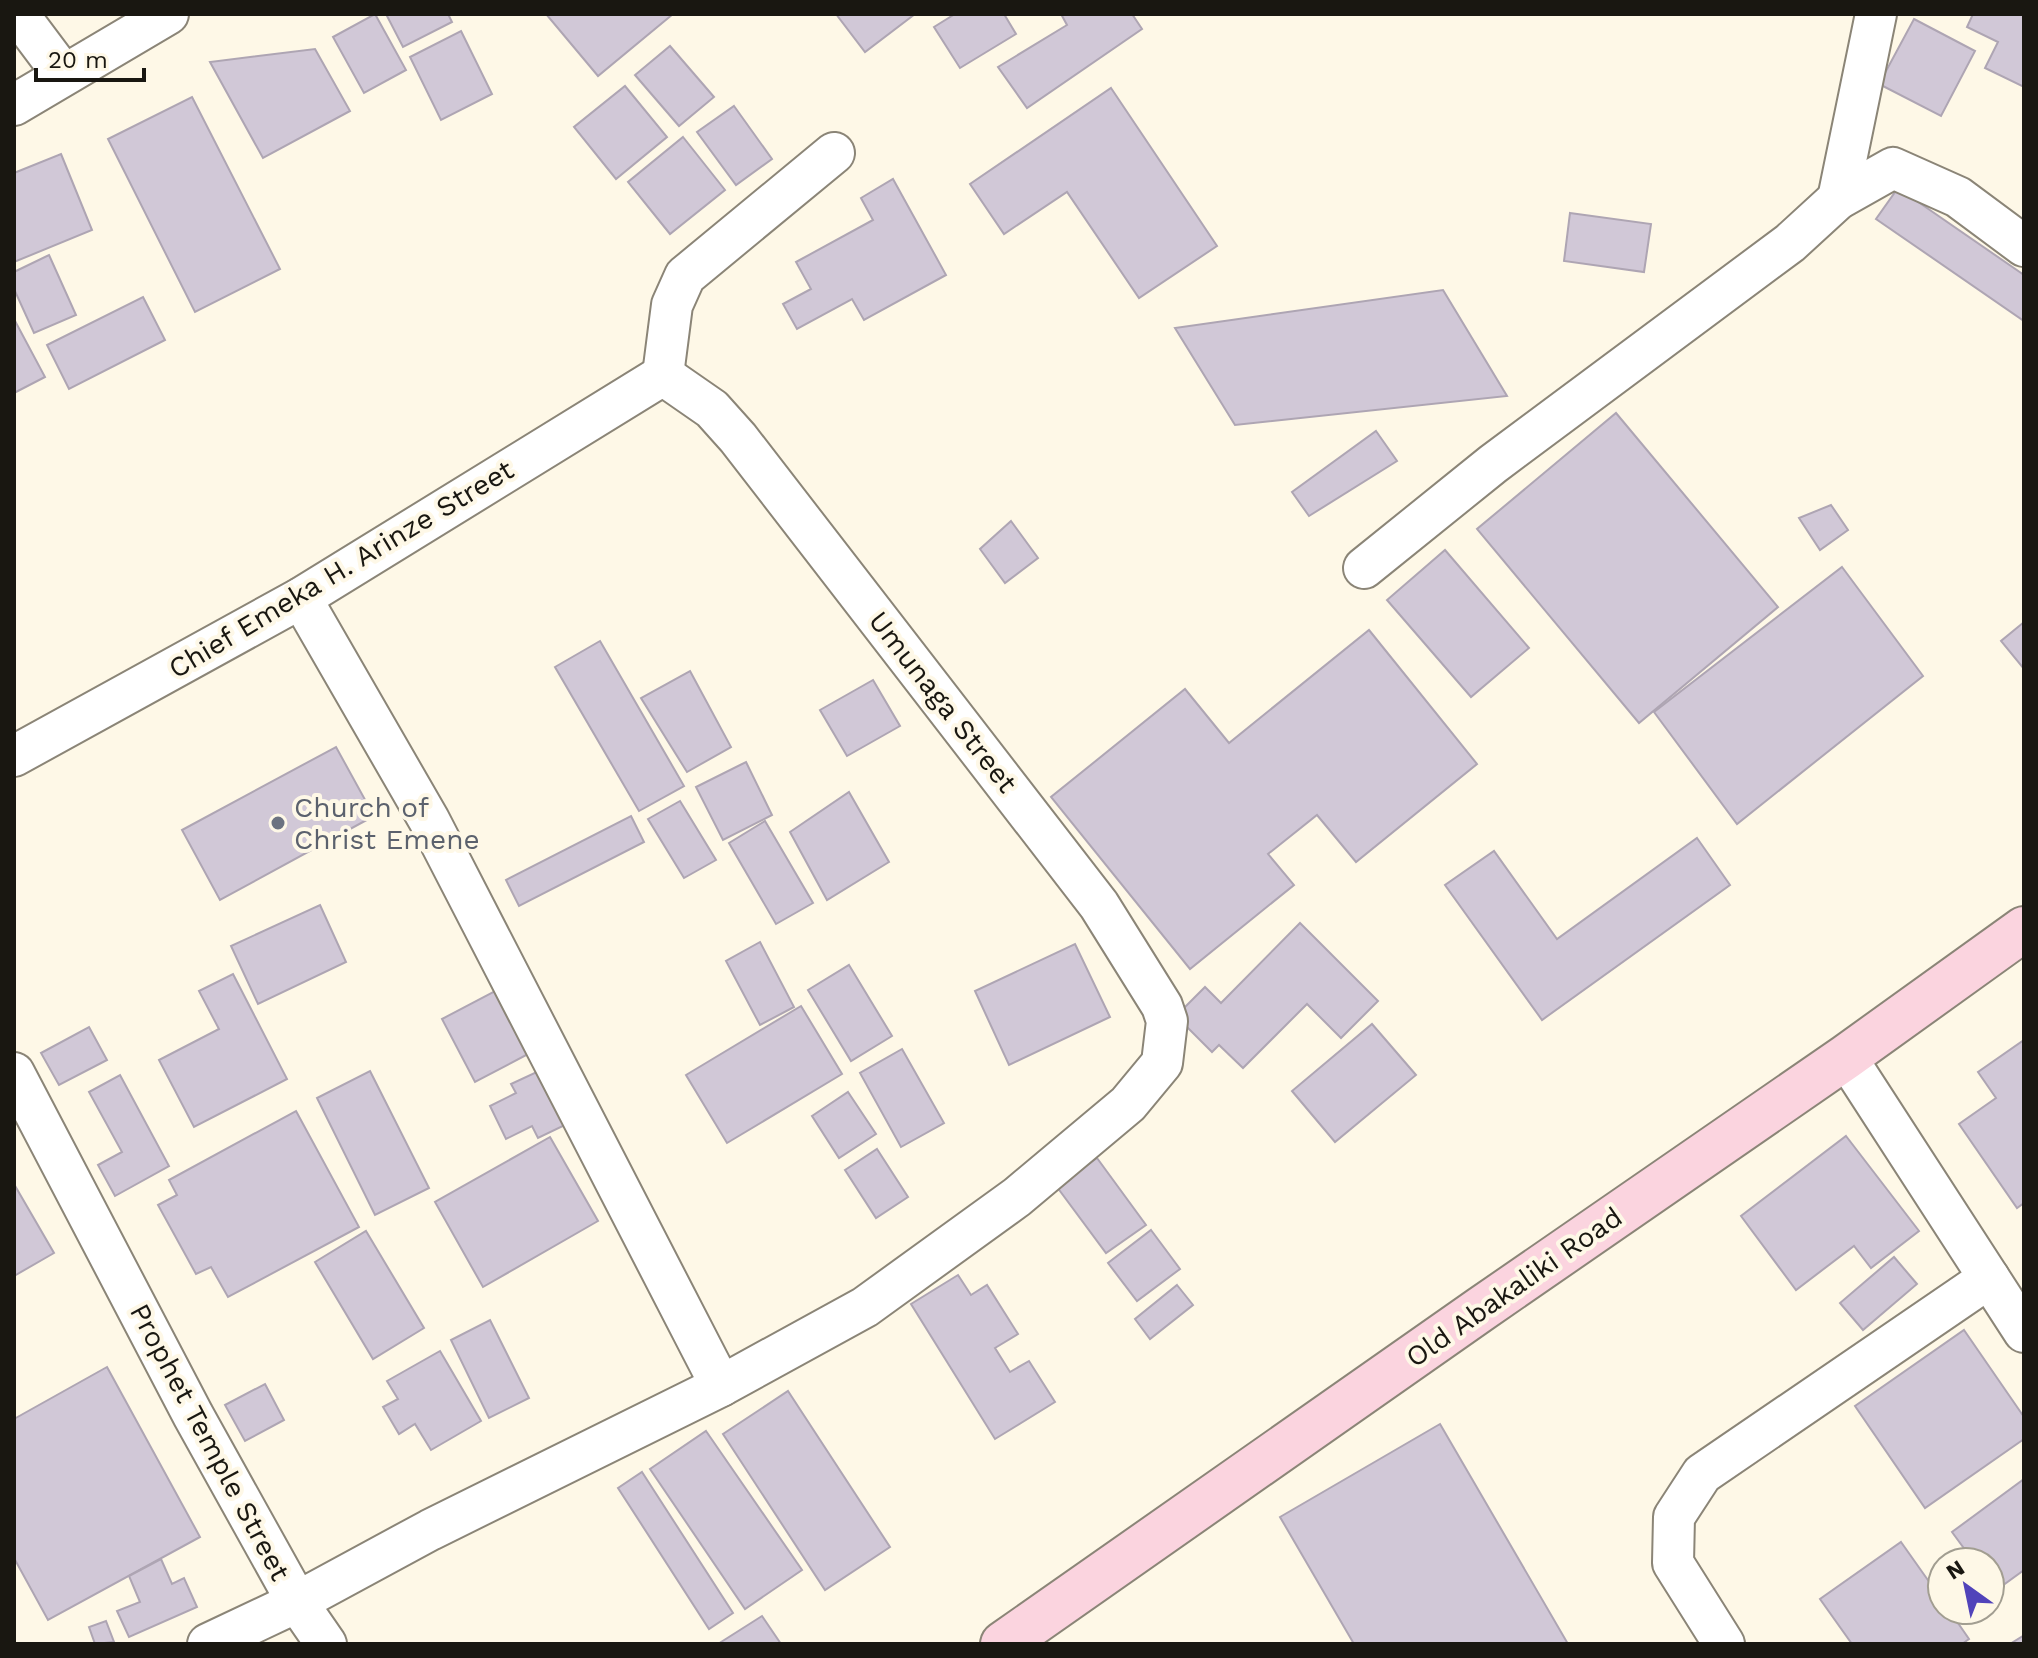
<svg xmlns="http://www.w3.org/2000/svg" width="2038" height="1658" font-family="'Work Sans',sans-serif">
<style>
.building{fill:#d1c8d7;stroke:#aea5b3;stroke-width:2}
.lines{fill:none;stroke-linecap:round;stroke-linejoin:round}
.street-casing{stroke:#8b8577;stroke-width:44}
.secondary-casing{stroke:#8b8577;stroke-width:48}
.street{stroke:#fff;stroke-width:40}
.secondary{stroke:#fbd4df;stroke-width:44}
.worship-dot{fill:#6b7280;stroke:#fef8e7;stroke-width:3}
.labels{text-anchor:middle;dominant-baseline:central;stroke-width:8;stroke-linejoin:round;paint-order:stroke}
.street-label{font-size:28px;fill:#191711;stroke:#fef8e7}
.worship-label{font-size:28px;fill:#5b616d;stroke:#fef8e7;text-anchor:start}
</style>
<rect width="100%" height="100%" fill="#fef8e7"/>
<g class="building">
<path d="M375 14 406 70 364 93 333 37Z"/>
<path d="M386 14H448L452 22 403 47Z"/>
<path d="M546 14H673L598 76Z"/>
<path d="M836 14H915L865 52Z"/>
<path d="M955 14H1004L1016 34 960 68 934 27Z"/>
<path d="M1061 14H1132L1142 29 1027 108 998 67 1067 25Z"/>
<path d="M1973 14H2024V87L1985 68 1998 42 1967 27Z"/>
<path d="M1914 19 1975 51 1941 116 1879 84Z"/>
<path d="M461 31 492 94 441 120 410 57Z"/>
<path d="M670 46 714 97 679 126 635 75Z"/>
<path d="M315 49 350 111 263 158 210 62Z"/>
<path d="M625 86 667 137 616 179 574 127Z"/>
<path d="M1111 88 1217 246 1139 298 1067 192 1004 234 970 184Z"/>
<path d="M192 97 280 269 195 312 108 139Z"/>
<path d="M734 106 772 159 736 185 697 132Z"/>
<path d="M683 137 725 190 670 234 628 182Z"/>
<path d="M61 154 92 230 14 262V173Z"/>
<path d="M893 179 946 275 864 320 852 299 797 329 783 304 811 289 796 262 873 220 861 198Z"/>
<path d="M1898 188 2024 275V321L1876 219Z"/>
<path d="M1570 213 1651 224 1644 272 1564 261Z"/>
<path d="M49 255 76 315 34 333 14 289V272Z"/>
<path d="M1443 290 1507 396 1235 425 1175 328Z"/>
<path d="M143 297 165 340 69 389 47 345Z"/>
<path d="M14 319 45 377 14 393Z"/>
<path d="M1616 413 1778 607 1639 723 1477 529Z"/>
<path d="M1376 431 1397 461 1309 516 1292 492Z"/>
<path d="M1831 505 1848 530 1820 550 1799 518Z"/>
<path d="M1011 521 1038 558 1005 583 980 549Z"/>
<path d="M1445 550 1529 648 1471 697 1387 600Z"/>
<path d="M1842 567 1923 676 1737 824 1654 712Z"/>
<path d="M2024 622V669L2001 641Z"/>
<path d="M1369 630 1477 764 1356 862 1317 815 1268 854 1294 885 1190 969 1051 797 1185 689 1229 743Z"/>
<path d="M600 641 684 786 639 811 555 667Z"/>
<path d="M690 671 731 747 687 772 641 698Z"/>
<path d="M873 680 900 726 847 756 820 710Z"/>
<path d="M336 747 374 816 220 900 182 830Z"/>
<path d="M746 762 772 815 723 840 696 787Z"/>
<path d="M849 792 889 862 827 900 790 832Z"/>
<path d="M680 801 716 860 684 878 648 819Z"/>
<path d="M631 816 644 842 519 906 506 880Z"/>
<path d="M765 821 813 903 776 924 729 843Z"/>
<path d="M1697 838 1730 885 1542 1020 1445 885 1494 851 1557 939Z"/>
<path d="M320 905 346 962 258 1004 231 946Z"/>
<path d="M1300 923 1378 1001 1341 1038 1307 1004 1243 1068 1219 1045 1212 1052 1176 1016 1205 987 1221 1003Z"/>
<path d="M760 942 794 1007 760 1025 726 961Z"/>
<path d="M1075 944 1110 1017 1009 1065 975 991Z"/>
<path d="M849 965 892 1036 851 1061 808 990Z"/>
<path d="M233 974 287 1079 194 1127 159 1060 219 1029 199 991Z"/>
<path d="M497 990 530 1053 475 1082 442 1019Z"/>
<path d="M801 1006 842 1074 727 1143 686 1075Z"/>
<path d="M1372 1024 1416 1075 1335 1142 1292 1091Z"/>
<path d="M89 1027 107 1060 59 1085 41 1053Z"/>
<path d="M2024 1040V1203L2017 1208 1959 1124 1996 1098 1978 1072Z"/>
<path d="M902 1049 944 1123 901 1147 860 1073Z"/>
<path d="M541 1070 567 1124 538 1138 532 1126 506 1139 490 1106 516 1093 511 1084Z"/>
<path d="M370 1071 429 1188 375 1215 317 1098Z"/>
<path d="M120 1075 169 1166 115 1196 98 1165 122 1152 89 1092Z"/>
<path d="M848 1092 876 1134 839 1158 812 1116Z"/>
<path d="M296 1111 359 1227 228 1297 211 1267 196 1274 158 1205 177 1195 169 1180Z"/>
<path d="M1846 1136 1919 1231 1871 1268 1854 1246 1796 1290 1741 1216Z"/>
<path d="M550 1137 598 1221 483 1287 435 1202Z"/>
<path d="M877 1149 908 1197 876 1218 845 1170Z"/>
<path d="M1097 1158 1146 1225 1106 1253 1057 1187Z"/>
<path d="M14 1184 54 1253 14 1276Z"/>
<path d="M1151 1230 1180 1269 1137 1301 1108 1263Z"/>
<path d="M366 1231 424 1328 373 1359 315 1262Z"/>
<path d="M1894 1257 1917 1284 1863 1330 1840 1303Z"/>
<path d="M958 1275 971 1295 987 1285 1018 1334 995 1348 1010 1372 1029 1361 1055 1402 995 1439 911 1304Z"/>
<path d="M1177 1285 1193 1305 1150 1339 1135 1319Z"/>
<path d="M490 1320 529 1398 489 1418 451 1340Z"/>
<path d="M1964 1330 2024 1417V1439L1925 1508 1855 1406Z"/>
<path d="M440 1351 481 1421 431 1450 415 1424 399 1434 383 1407 398 1399 387 1381Z"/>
<path d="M107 1367 200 1537 48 1620 14 1558V1419Z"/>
<path d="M265 1384 284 1420 245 1441 225 1405Z"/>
<path d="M788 1391 890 1547 825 1590 723 1434Z"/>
<path d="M1440 1424 1568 1644H1354L1280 1517Z"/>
<path d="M706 1431 802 1570 745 1609 650 1469Z"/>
<path d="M642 1472 733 1613 709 1629 618 1488Z"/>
<path d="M2024 1479V1570L1995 1591 1990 1584V1562H1974L1952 1532Z"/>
<path d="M1901 1542 1942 1600V1610H1949L1969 1639 1962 1644H1852L1820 1599Z"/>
<path d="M161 1559 172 1584 184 1578 197 1607 129 1637 117 1611 140 1602 129 1576Z"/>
<path d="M762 1616 781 1644H718Z"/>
<path d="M106 1621 114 1642 95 1644 89 1627Z"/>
<path d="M2023 1636 2024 1644H2010Z"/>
</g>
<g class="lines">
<g class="street-casing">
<g id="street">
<path d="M18 14 63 74"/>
<path d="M14 105 168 14"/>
<path d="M1838 199 1876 14"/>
<path d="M663 375 672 305 685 276 834 153"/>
<path d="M1364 568 1493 464 1790 243 1838 199 1893 168 1958 197 2024 246"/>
<path d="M301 598 429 820 721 1386"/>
<path d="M14 756 301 598 663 375"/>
<path d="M1846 1057 2024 1332"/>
<path d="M14 1073 193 1415 297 1602 430 1530 721 1386 865 1307 1017 1197 1128 1104 1162 1063 1167 1021 1162 1006 1099 905 738 438 712 409 663 375"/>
<path d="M208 1644 297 1602 326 1644"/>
<path d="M1724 1644 1673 1563 1674 1517 1702 1474 1989 1278"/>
</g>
</g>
<g class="secondary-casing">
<path id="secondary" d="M1003 1644 1481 1309 1846 1057 2024 929"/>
</g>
<use href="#street" class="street"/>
<use href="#secondary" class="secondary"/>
</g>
<circle class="worship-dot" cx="278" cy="823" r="8"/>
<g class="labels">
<g class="street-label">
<text transform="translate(341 569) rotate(-31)">Chief Emeka H. Arinze Street</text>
<text transform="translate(943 702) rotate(52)">Umunaga Street</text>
<text transform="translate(1514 1287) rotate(-35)">Old Abakaliki Road</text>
<text transform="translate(210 1442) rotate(62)">Prophet Temple Street</text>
</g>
<g class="worship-label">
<text x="294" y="807">Church of<tspan x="294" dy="32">Christ Emene</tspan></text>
</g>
</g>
<rect width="2038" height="1658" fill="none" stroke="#191711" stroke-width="32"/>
<g transform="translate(1966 1586) rotate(327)"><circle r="38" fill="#fef8e7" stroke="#a29e91" stroke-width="2"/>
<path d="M0-6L14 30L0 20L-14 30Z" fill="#5143ba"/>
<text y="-12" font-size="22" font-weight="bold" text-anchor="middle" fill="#191711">N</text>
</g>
<path d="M36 68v12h108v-12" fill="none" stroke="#191711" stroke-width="4"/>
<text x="48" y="68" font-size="24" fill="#191711" stroke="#fef8e7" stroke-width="6" paint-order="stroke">20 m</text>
</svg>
